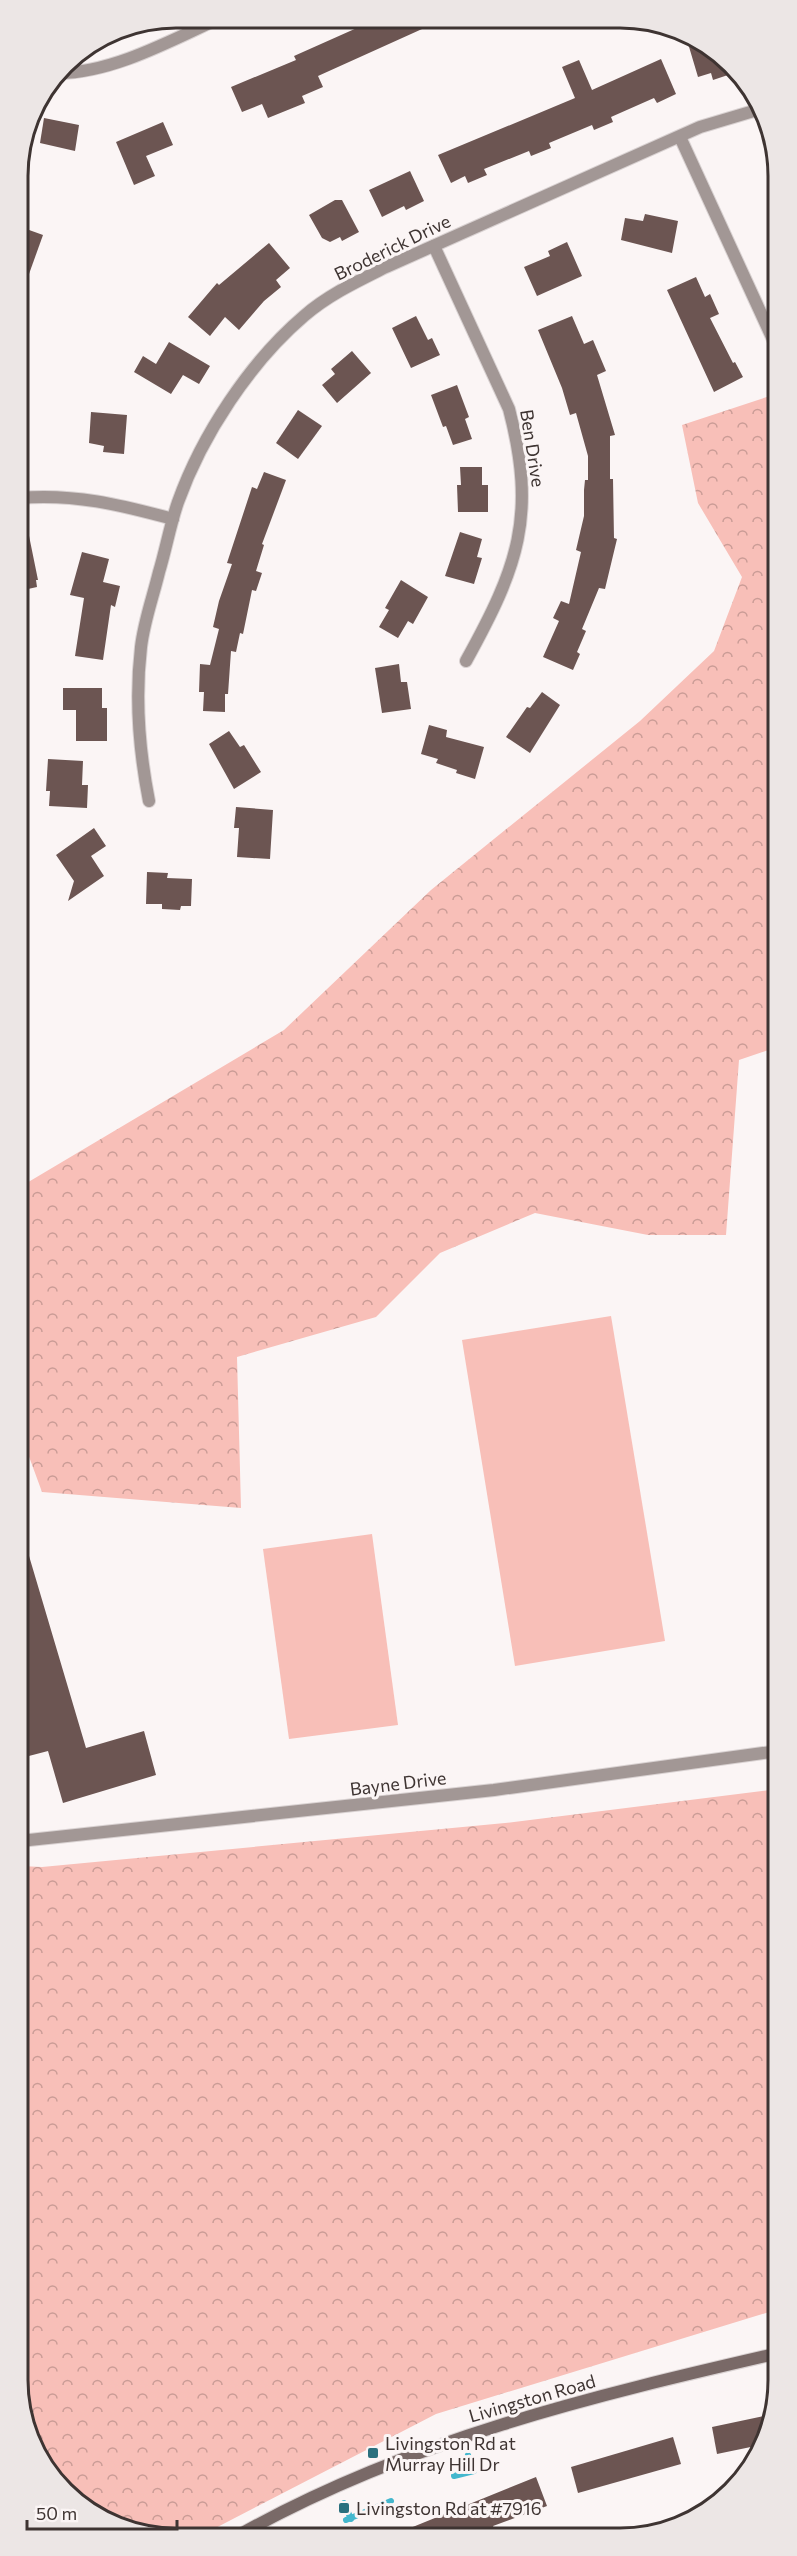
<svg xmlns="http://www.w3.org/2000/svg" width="797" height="2556" font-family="Commissioner,sans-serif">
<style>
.green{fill:#f8bfb8}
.forest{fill:url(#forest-crowns)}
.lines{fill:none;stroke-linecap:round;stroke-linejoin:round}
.stream{stroke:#44b7cd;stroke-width:6}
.building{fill:#6c5552}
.street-casing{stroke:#d9d2d2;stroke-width:14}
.secondary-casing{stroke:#d9d2d2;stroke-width:14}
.street{stroke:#a29795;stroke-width:12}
.secondary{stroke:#796967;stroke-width:12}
.poi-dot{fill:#2a707e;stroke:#fbf5f5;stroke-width:2}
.labels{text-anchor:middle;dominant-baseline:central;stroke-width:6;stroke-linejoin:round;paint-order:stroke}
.street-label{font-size:18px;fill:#3e3432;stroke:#fbf5f5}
.poi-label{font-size:18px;fill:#3e3432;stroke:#fbf5f5;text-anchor:start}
.rim{fill:none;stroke:#3e3432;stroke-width:3}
</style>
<defs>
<pattern id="forest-crowns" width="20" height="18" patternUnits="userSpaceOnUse" patternTransform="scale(1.5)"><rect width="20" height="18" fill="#f8bfb8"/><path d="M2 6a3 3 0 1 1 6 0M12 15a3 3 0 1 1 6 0" fill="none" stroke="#ca9c96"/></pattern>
</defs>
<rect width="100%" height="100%" fill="#fbf5f5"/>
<g class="green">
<path d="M611 1316 665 1641 515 1666 462 1340Z"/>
<path d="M372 1534 398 1725 289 1739 263 1549Z"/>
</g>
<g class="forest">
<path d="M776 394 777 1047 739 1060 726 1235H648L535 1213 440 1253 376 1317 237 1357 241 1508 42 1492 20 1432V1190L25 1184 284 1030 431 890 640 721 714 651 742 577 698 503 682 425Z"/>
<path d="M778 1789 779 2309 436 2414 202 2535H146L64 2491 21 2410 20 1866 42 1867 505 1823Z"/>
</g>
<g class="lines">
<g class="stream">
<path d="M454 2476 474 2471 468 2455"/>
<path d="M344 2503 351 2519"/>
<path d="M346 2520 391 2501"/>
</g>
</g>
<g class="building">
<path d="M377 19 442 20 318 76 323 87 302 96 305 103 268 118 262 104 242 112 231 87 296 60 294 56Z"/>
<path d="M687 40 733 65 737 72 713 80 711 73 698 77Z"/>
<path d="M661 59 676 94 657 103 654 98 611 117 613 122 594 130 592 125 549 143 551 148 531 156 529 151 484 169 487 175 468 183 465 176 451 183 438 155 575 98 562 67 579 60 592 90Z"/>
<path d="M44 118 79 125 75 151 40 143Z"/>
<path d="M163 122 173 145 146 156 155 176 134 185 116 142Z"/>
<path d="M410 171 424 201 406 210 404 206 382 217 369 190Z"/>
<path d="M335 200H342L359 232 342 241 340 237 330 242 322 238 309 215Z"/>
<path d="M645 214 678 221 672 253 621 240 625 218 643 221Z"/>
<path d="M18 226 43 235 20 299H18Z"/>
<path d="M567 242 582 276 537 296 524 267 550 256 548 251Z"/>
<path d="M269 243 290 268 276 280 281 287 264 301 239 330 225 317 210 336 188 317 217 283 219 285Z"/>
<path d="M696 277 705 297 710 294 719 314 710 318 733 363 735 362 743 377 714 392 667 290Z"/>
<path d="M416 316 428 340 432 338 440 355 411 368 392 328Z"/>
<path d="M572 316 584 344 593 340 606 371 597 375 615 435 610 436V479H613L614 538 617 539 605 589 599 588 582 629 586 631 577 652 580 654 573 670 543 657 559 621 553 618 561 601 569 604 581 552 576 550 584 516V490L585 480H588V456L576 413 570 415 562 388 538 330Z"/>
<path d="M169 342 210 366 199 384 183 375 171 394 134 372 143 356 156 364Z"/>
<path d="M352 351 371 373 337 403 322 385 335 374 331 369Z"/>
<path d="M457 385 469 417 465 419 472 439 453 445 446 426 443 427 431 395Z"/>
<path d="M298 410 322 426 298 459 276 443Z"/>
<path d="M91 412 127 415 124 454 103 452 104 446 89 443Z"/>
<path d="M460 467H482V485H488V512H458L457 485H461Z"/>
<path d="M264 472 286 480 262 544 264 545 256 571 262 573 256 591 252 590 243 634 240 633 236 652 231 651 228 694H225V712L203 711 204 692H199L200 664 210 665 219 629 213 627 219 601 232 564 227 563 252 487 257 489Z"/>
<path d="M26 521 38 580H36L37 587 19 591V522Z"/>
<path d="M460 532 482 539 477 557 482 558 474 584 445 576Z"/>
<path d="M82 552 109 559 103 582 120 586 115 607 111 605 103 660 75 656 84 598 70 595Z"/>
<path d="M401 580 428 597 413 624 408 621 398 638 379 627 389 610 385 608Z"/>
<path d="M399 664 401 682H407L411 709 382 713 375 668Z"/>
<path d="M63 688H102V708H107V741H76V710H63Z"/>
<path d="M542 692 560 705 530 753 506 737 527 707 530 708Z"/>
<path d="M429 725 447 730 446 737 484 747 475 779 456 773 457 770 436 763 438 759 421 754Z"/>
<path d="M229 731 240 747 244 745 261 772 234 789 209 744Z"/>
<path d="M48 759 83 761 82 785H88L87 808 49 806 50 791H46Z"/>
<path d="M236 807 273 810 270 859 237 857 239 828H234Z"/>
<path d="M94 828 106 846 91 856 104 876 68 901 74 881 56 855Z"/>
<path d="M147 872 168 873 167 878 192 879 191 906H181L180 910 162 909V904H146Z"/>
<path d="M20 1539H24L86 1748 144 1731 156 1775 63 1803 48 1751 25 1757 20 1740Z"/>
<path d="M773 2414 765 2444 717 2454 712 2427Z"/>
<path d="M673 2437 681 2464 578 2493 571 2467Z"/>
<path d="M536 2477 547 2506 493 2526 497 2535H393Z"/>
</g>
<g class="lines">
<g class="street-casing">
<g id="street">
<path d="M59 73C112 73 172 40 220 18"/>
<path d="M680 137 776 346"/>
<path d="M434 246 509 409C537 516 518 567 466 661"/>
<path d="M19 498C73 493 121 505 173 519"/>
<path d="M149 801C139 750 135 698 141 647 144 621 153 597 159 572 166 549 170 525 178 502 202 435 250 362 304 316 328 295 358 281 386 267L700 127 757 110"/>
<path d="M20 1841 494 1790 778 1751"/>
</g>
</g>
<g class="secondary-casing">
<path id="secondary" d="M239 2535C408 2440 592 2396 779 2353"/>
</g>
<use href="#street" class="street"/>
<use href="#secondary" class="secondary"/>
</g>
<g class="poi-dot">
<rect x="367" y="2447" width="12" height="12" rx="3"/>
<rect x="338" y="2502" width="12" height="12" rx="3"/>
</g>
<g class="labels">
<g class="street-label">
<text transform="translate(392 247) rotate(-26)">Broderick Drive</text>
<text transform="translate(533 448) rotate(81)">Ben Drive</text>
<text transform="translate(398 1783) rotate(-7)">Bayne Drive</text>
<text transform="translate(532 2398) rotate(-16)">Livingston Road</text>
</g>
<g class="poi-label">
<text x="385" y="2443">Livingston Rd at<tspan x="385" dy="21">Murray Hill Dr</tspan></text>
<text x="356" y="2508">Livingston Rd at #7916</text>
</g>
</g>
<path d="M0 0H797V2556H0ZM176 28H620A148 148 0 0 1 768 176V2380A148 148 0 0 1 620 2528H176A148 148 0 0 1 28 2380V176A148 148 0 0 1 176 28Z" fill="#ece6e5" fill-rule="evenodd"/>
<path class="rim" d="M176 28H620A148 148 0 0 1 768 176V2380A148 148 0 0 1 620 2528H176A148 148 0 0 1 28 2380V176A148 148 0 0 1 176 28Z"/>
<path d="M27 2520v9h150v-9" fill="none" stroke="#3e3432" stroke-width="3"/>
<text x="36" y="2520" font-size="18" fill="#3e3432" stroke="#fbf5f5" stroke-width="4.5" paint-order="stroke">50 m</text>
</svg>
